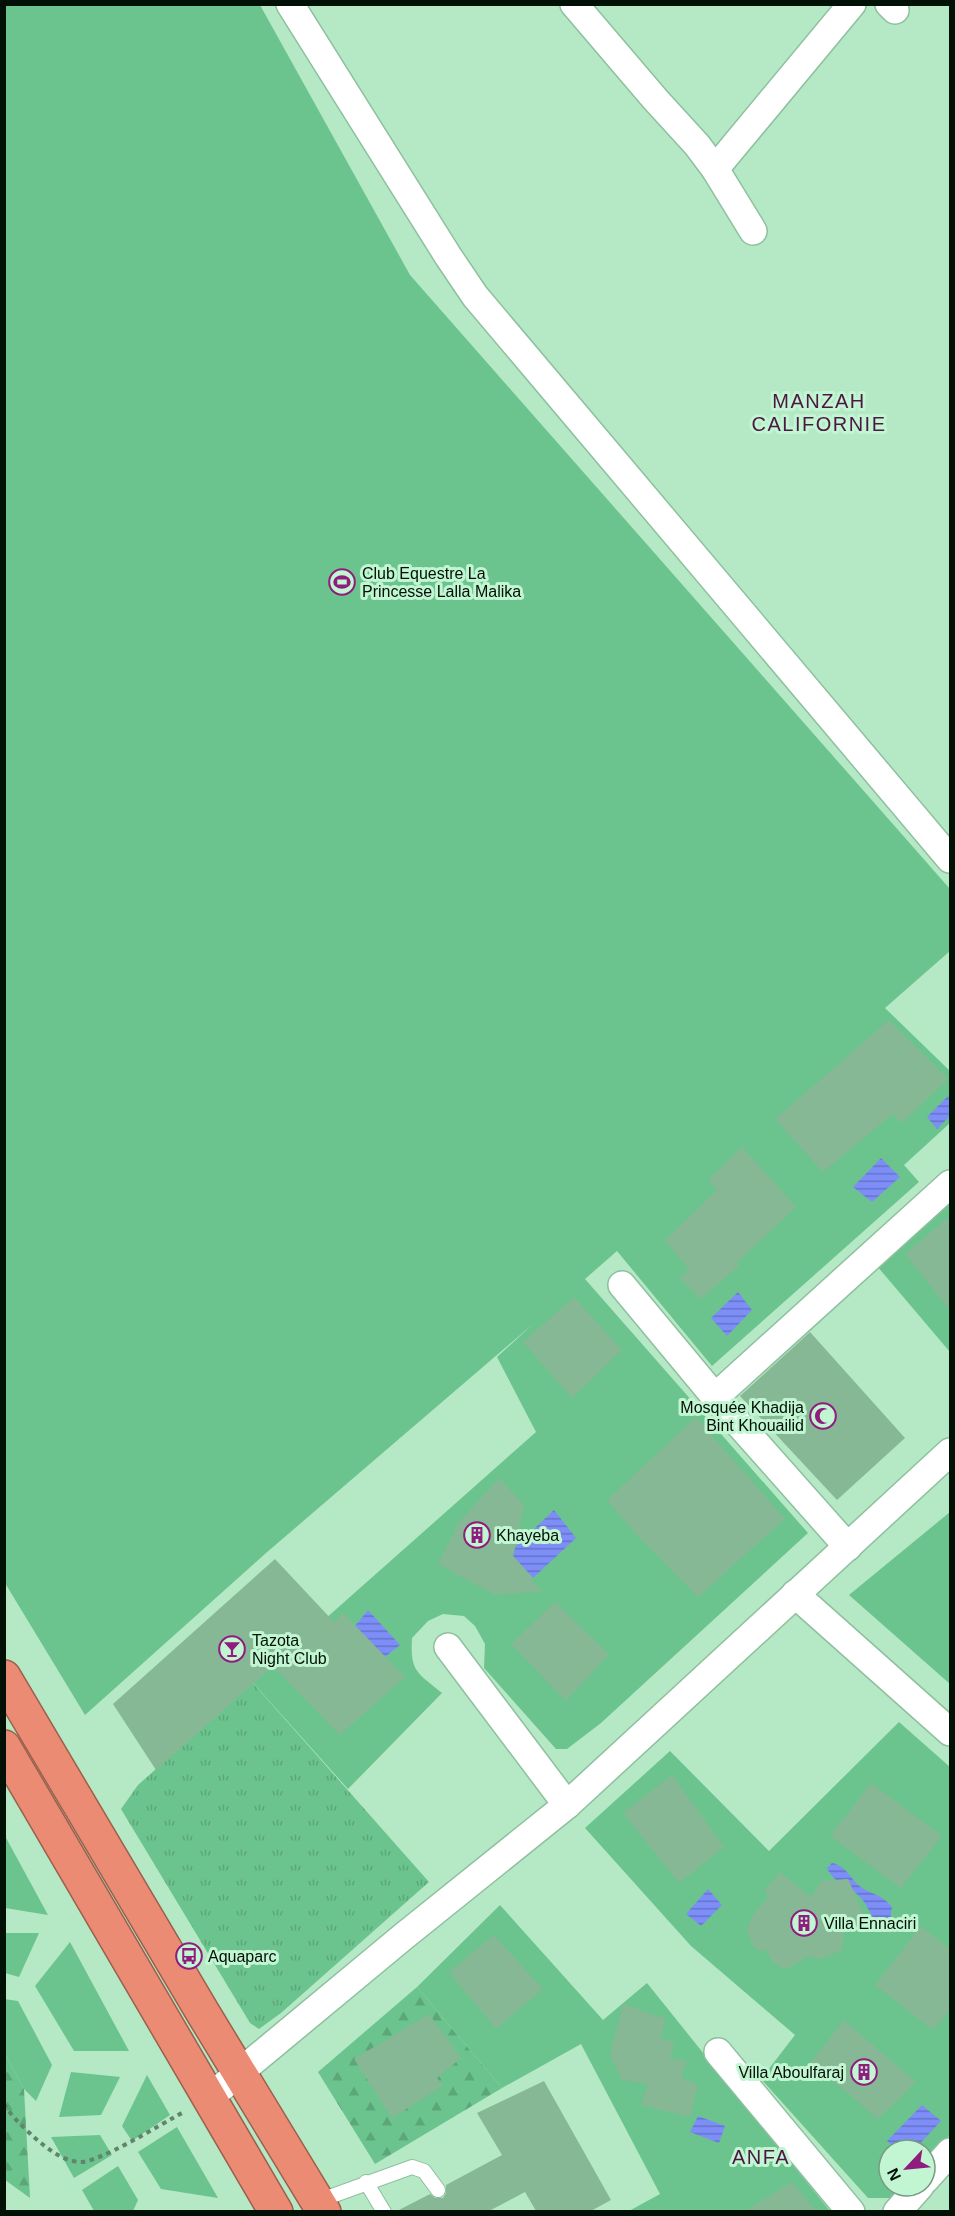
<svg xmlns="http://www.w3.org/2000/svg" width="955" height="2216" font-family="Helvetica,sans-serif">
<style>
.grass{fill:url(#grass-tufts)}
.forest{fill:url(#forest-firs)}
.garden{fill:#6bc48d}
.water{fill:url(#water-rules)}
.building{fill:#86b896}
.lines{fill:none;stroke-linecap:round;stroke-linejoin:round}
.lane-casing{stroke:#8ec09e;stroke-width:16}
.street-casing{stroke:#8ec09e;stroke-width:30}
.highway-casing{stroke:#9a604d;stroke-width:36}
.path{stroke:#61846c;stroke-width:4;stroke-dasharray:4.5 4.5;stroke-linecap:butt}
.lane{stroke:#fff;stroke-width:14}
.street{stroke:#fff;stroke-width:27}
.highway{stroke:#ec8b73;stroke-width:33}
.labels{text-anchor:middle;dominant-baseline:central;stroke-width:6;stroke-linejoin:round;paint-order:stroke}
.poi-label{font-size:16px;fill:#011106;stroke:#c2f5d2;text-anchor:start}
.quarter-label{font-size:20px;letter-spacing:1.5px;fill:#4c1743;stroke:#c2f5d2}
</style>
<defs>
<pattern id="grass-tufts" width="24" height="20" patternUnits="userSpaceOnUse" patternTransform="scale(1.5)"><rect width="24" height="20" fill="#6bc48d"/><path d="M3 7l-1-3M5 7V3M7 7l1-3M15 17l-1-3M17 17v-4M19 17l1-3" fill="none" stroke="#5ba778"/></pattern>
<pattern id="forest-firs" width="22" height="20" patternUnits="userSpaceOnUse" patternTransform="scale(1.5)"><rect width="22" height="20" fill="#6bc48d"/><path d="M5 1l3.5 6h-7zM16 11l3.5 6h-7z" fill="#5ba778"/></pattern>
<pattern id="water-rules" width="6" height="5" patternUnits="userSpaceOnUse" patternTransform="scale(1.5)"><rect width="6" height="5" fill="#7e8ef8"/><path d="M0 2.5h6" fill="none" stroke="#6573c7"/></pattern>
</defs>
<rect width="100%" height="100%" fill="#b5e8c5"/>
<path class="grass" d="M253 1683 429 1882 281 2013 259 2029 250 2023 121 1809 138 1785Z"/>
<g class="forest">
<path d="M417 1987 502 2088 375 2164 318 2072Z"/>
<path d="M5 2054 24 2089 30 2198 5 2180Z"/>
</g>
<g class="garden">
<path d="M5 5H260L410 275 950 889V951L885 1008 950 1071V1123L904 1165 919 1182 712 1366 617 1251 585 1279 808 1533 601 1723 567 1749H556L484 1668 485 1644 475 1626 464 1616 443 1614 428 1621 412 1638C410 1672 417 1672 442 1693L348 1789 253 1683 536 1432 497 1357 533 1324 266 1553 85 1715 5 1583Z"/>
<path d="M950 1198V1352L877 1266Z"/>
<path d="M950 1512V1684L849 1595Z"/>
<path d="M899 1722 950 1767V2135L925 2164V2150H889V2186H905L893 2198H868L761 2079 795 2035 691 1946 585 1828 670 1751 769 1851Z"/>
<path d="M4 1836H5L48 1915 5 1908Z"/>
<path d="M500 1905 603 2020 647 1983 830 2211H629L660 2194 581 2044 502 2088 417 1987Z"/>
<path d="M4 1933H39L19 1977 5 1973Z"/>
<path d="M70 1942 129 2051H74L35 1986Z"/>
<path d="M4 1999 18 2001 52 2065 36 2101 24 2089 5 2054Z"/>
<path d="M71 2072 120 2077 101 2115 59 2117Z"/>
<path d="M147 2075 170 2115 132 2141 122 2126Z"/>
<path d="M177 2127 218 2198 161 2189 138 2152Z"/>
<path d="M100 2135 112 2155 74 2178 51 2137Z"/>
<path d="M118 2166 138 2200 133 2211H94L82 2190Z"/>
</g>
<g class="water">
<path d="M950 1094V1116L937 1129 927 1117Z"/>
<path d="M881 1158 900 1177 872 1202 853 1187Z"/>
<path d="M738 1292 752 1310 727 1336 711 1318Z"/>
<path d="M554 1510 576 1538 533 1578 513 1556 515 1547Z"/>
<path d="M368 1610 400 1645 385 1657 355 1626Z"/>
<path d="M832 1863C848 1866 851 1882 864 1889 876 1896 882 1895 892 1907L890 1920 883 1923 876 1922C870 1914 867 1904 860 1897 848 1883 835 1885 827 1868Z"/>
<path d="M708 1889 722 1905 701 1926 686 1914Z"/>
<path d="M922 2105 941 2121 914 2150H898L887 2141Z"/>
<path d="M698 2116 725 2126 719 2143 690 2132Z"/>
</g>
<g class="building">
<path d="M889 1020 948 1079 902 1123 893 1114 823 1172 775 1119Z"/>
<path d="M742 1147 796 1207 737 1263 739 1266 701 1299 679 1278 689 1270 665 1240 717 1190 708 1180Z"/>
<path d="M951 1215V1312L905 1254Z"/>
<path d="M574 1297 622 1350 572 1398 523 1342Z"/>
<path d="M810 1332 905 1438 837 1500 740 1396Z"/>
<path d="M696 1417 785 1519 698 1597 636 1534 607 1500Z"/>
<path d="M499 1478 524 1505 513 1556 533 1578 531 1580 543 1591 495 1595 438 1564 459 1522Z"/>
<path d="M275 1559 334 1622 343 1613 405 1677 340 1735 273 1666 156 1770 113 1704Z"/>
<path d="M555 1602 609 1654 566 1701 511 1644Z"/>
<path d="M672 1775 724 1847 679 1883 623 1813Z"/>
<path d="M871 1783 942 1836 901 1888 830 1836Z"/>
<path d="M780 1872 811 1897 821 1881 848 1879 863 1912 862 1920 856 1927 844 1930 842 1950 821 1959 808 1956 791 1967 784 1969 772 1962 767 1951 758 1950 752 1944 747 1931 752 1916 769 1896 764 1891Z"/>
<path d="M921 1926 951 1950V2009L933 2030 875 1985Z"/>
<path d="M494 1935 543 1989 496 2029 449 1972Z"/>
<path d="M623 2004 666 2019 660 2037 674 2043 670 2058 687 2061 681 2077 698 2085 690 2117 641 2105 648 2084 622 2080 610 2054Z"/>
<path d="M429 2014 461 2058 437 2078 443 2086 392 2118 354 2059Z"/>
<path d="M844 2020 916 2082 878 2119 811 2062Z"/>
<path d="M544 2081 611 2200 591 2211H536L525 2192 489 2211H397L430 2194 435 2198H443L446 2193V2185L502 2155 477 2113Z"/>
<path d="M792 2182 816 2211H745Z"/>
</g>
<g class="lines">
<g class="lane-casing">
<g id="lane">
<path d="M366 2182 384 2212"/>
<path d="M318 2201 412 2167 424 2171 438 2190"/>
</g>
</g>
<g class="street-casing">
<g id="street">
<path d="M290 4 448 256 475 296 950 859"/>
<path d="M574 4 655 99 697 145 715 169 753 231"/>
<path d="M889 4 895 10"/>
<path d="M715 169 852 4"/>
<path d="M622 1285 715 1397"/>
<path d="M848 1547 715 1397 950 1184"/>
<path d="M795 1594 950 1732"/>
<path d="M448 1647 567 1805"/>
<path d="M718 2052 851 2212"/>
<path d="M210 2097 404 1936 567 1805 950 1452"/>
<path d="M925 2180 950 2152"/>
<path d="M897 2212 920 2186"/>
</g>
</g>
<g class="highway-casing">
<g id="highway">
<path d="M4 1677 203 2013 324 2212"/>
<path d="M4 1747 276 2212"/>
</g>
</g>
<path class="path" d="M4 2104C12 2117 24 2128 35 2138 48 2149 61 2160 79 2162 97 2164 163 2123 182 2113"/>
<use href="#lane" class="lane"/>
<use href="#street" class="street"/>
<use href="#highway" class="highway"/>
</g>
<defs>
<g id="stadium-ring" transform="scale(1.35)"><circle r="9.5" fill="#c2f5d2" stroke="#8f1d7e" stroke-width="1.5"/><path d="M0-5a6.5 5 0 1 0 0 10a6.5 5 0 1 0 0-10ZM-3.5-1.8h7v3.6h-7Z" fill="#8f1d7e"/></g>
<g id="mosque-ring" transform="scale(1.35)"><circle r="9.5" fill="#c2f5d2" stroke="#8f1d7e" stroke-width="1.5"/><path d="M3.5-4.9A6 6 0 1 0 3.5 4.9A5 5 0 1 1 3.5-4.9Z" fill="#8f1d7e"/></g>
<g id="building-ring" transform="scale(1.35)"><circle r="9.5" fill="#c2f5d2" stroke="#8f1d7e" stroke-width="1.5"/><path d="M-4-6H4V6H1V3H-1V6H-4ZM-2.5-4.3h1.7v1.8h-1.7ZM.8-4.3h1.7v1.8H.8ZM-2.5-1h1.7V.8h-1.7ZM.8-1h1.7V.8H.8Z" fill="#8f1d7e"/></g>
<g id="bar-ring" transform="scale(1.35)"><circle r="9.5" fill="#c2f5d2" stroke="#8f1d7e" stroke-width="1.5"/><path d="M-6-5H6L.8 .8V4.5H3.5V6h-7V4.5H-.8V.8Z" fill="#8f1d7e"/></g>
<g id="bus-ring" transform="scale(1.35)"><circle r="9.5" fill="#c2f5d2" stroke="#8f1d7e" stroke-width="1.5"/><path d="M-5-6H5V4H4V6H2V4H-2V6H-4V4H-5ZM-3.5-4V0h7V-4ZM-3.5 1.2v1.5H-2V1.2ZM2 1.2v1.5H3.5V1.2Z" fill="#8f1d7e"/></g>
</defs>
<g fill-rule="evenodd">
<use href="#stadium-ring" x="342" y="582"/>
<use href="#mosque-ring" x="823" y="1416"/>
<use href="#building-ring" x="477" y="1535"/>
<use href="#bar-ring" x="232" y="1649"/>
<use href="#building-ring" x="804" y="1923"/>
<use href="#bus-ring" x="189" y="1956"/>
<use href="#building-ring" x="864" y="2072"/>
</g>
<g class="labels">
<g class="poi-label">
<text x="362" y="573">Club Equestre La<tspan x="362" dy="18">Princesse Lalla Malika</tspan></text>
<text x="804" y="1407" text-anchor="end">Mosquée Khadija<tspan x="804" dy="18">Bint Khouailid</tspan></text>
<text x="496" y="1535">Khayeba</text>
<text x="252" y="1640">Tazota<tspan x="252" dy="18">Night Club</tspan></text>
<text x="824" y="1923">Villa Ennaciri</text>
<text x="208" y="1956">Aquaparc</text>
<text x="844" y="2072" text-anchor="end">Villa Aboulfaraj</text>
</g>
<g class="quarter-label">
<text x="819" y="401">MANZAH<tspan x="819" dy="23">CALIFORNIE</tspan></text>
<text x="761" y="2157">ANFA</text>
</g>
</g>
<rect width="955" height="2216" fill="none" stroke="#011106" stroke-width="12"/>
<g transform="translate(907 2168) rotate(244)"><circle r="28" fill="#c2f5d2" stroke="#759a80" stroke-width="1.5"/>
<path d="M0-4.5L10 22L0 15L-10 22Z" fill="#8f1d7e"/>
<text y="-9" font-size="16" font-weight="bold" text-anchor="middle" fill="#011106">N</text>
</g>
</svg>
